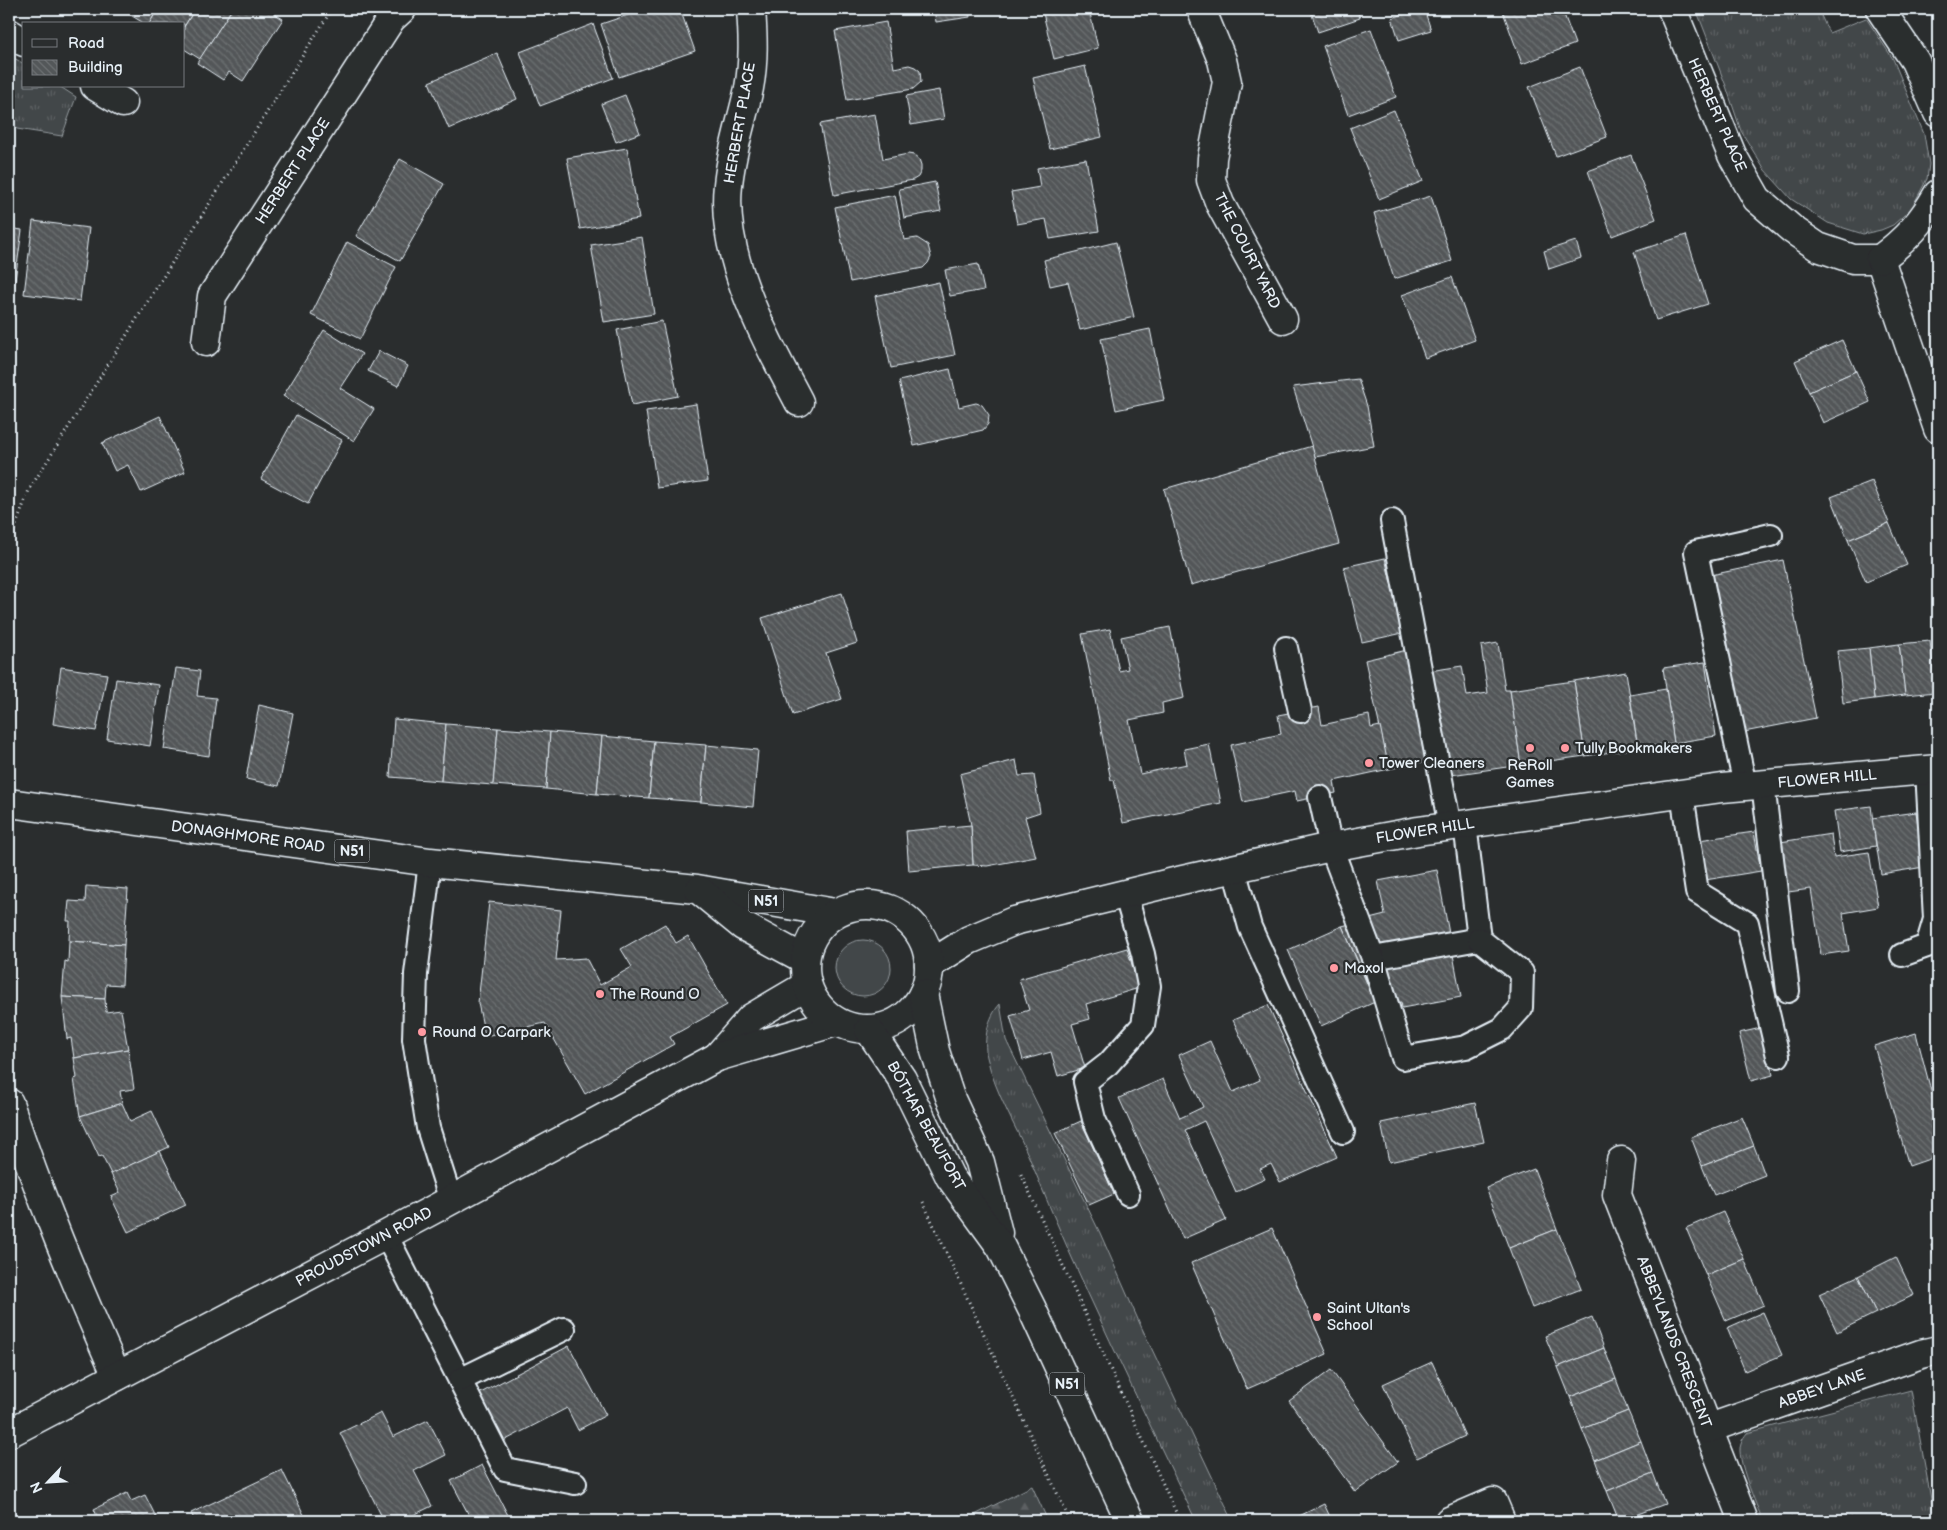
<svg xmlns="http://www.w3.org/2000/svg" width="1947" height="1530" font-family="'Balsamiq Sans',sans-serif">
<style>
.grass{fill:url(#grass-tufts);stroke:#959ca0}
.forest{fill:url(#forest-firs);stroke:#959ca0}
.garden{fill:#424648;stroke:#959ca0}
.building{fill:url(#building-back-hatch);stroke:#e8f1f8}
.lines{fill:none;stroke-linecap:round;stroke-linejoin:round}
.service-casing{stroke:#e8f1f8;stroke-width:26}
.minor-casing{stroke:#e8f1f8;stroke-width:31}
.secondary-casing{stroke:#e8f1f8;stroke-width:31}
.primary-casing{stroke:#e8f1f8;stroke-width:31}
.path{stroke:#e8f1f8;stroke-width:3;stroke-dasharray:1 4;stroke-linecap:butt}
.service{stroke:#2a2d2e;stroke-width:22}
.minor{stroke:#2a2d2e;stroke-width:28}
.secondary{stroke:#2a2d2e;stroke-width:28}
.primary{stroke:#2a2d2e;stroke-width:28}
.poi-dot{fill:#ff9aa2;stroke:#2a2d2e;stroke-width:2}
.labels{text-anchor:middle;dominant-baseline:central;stroke-width:4.5;stroke-linejoin:round;paint-order:stroke}
.shield{fill:#2a2d2e;stroke:#afb6bb;stroke-width:1}
.shield-label{font-size:14px;font-weight:bold;fill:#e8f1f8}
.street-label{font-size:15px;fill:#e8f1f8;stroke:#2a2d2e}
.poi-label{font-size:15px;fill:#e8f1f8;stroke:#2a2d2e;text-anchor:start}
</style>
<defs>
<pattern id="grass-tufts" width="24" height="20" patternUnits="userSpaceOnUse" patternTransform="scale(1.25)"><rect width="24" height="20" fill="#424648"/><path d="M3 7l-1-3M5 7V3M7 7l1-3M15 17l-1-3M17 17v-4M19 17l1-3" fill="none" stroke="#5d6163"/></pattern>
<pattern id="forest-firs" width="22" height="20" patternUnits="userSpaceOnUse" patternTransform="scale(1.25)"><rect width="22" height="20" fill="#424648"/><path d="M5 1l3.5 6h-7zM16 11l3.5 6h-7z" fill="#5d6163"/></pattern>
<pattern id="building-back-hatch" width="6" height="6" patternUnits="userSpaceOnUse" patternTransform="scale(1.25)"><rect width="6" height="6" fill="#535759"/><path d="M-1 5l2 2M0 0l6 6M5-1l2 2" fill="none" stroke="#6c7072"/></pattern>
</defs>
<rect width="100%" height="100%" fill="#2a2d2e"/>
<filter id="ink" filterUnits="userSpaceOnUse"><feTurbulence type="fractalNoise" baseFrequency=".02" numOctaves="2"/><feDisplacementMap in="SourceGraphic" scale="10" xChannelSelector="R" yChannelSelector="G"/><feConvolveMatrix kernelMatrix="1 2 1 2 8 2 1 2 1" color-interpolation-filters="sRGB"/></filter>
<g filter="url(#ink)">
<g class="grass">
<path d="M1696 9H1818L1829 33 1866 18 1893 59 1924 134 1929 164 1927 179 1911 209 1893 225 1881 230 1863 234 1828 223 1791 199 1764 169 1741 131 1726 86Z"/>
<path d="M9 55 24 64V86H59L76 97 62 136 17 129 9 119Z"/>
<path d="M1000 1004 1006 1040 1100 1233 1140 1324 1233 1521H1196C1139 1401 1079 1281 1029 1157 1015 1124 995 1093 987 1057 983 1039 988 1017 1000 1004Z"/>
<path d="M1911 1390 1935 1521H1763C1757 1506 1735 1458 1741 1443 1742 1439 1745 1436 1747 1433Z"/>
</g>
<path class="forest" d="M1032 1486 1048 1521H963Z"/>
<circle class="garden" cx="863" cy="968" r="28"/>
<g class="building">
<path d="M121 9H158L149 24H145Z"/>
<path d="M158 9H195L184 27V24H149Z"/>
<path d="M195 9H232L200 59 184 49V27Z"/>
<path d="M232 9H267L283 19 243 81 229 72 223 80 197 63Z"/>
<path d="M646 9H680L695 51 619 77 601 24Z"/>
<path d="M934 9H969L970 17 936 22Z"/>
<path d="M1042 9H1089L1098 48 1054 59Z"/>
<path d="M1310 9H1357L1360 18 1318 32Z"/>
<path d="M1419 9H1424L1431 30 1399 40 1392 18Z"/>
<path d="M1502 9H1562L1575 44 1522 64Z"/>
<path d="M886 22 894 68 909 65 915 67 920 71 921 82 913 89 847 100 835 31Z"/>
<path d="M593 24 613 78 540 106 520 52Z"/>
<path d="M1371 29 1396 97 1348 115 1323 46Z"/>
<path d="M497 53 517 99 449 129 429 82Z"/>
<path d="M1085 66 1102 137 1050 149 1033 78Z"/>
<path d="M1580 67 1607 137 1556 156 1529 87Z"/>
<path d="M939 90 944 119 911 125 906 96Z"/>
<path d="M625 95 640 133 616 142 601 104Z"/>
<path d="M1394 110 1423 181 1379 199 1350 128Z"/>
<path d="M875 114 883 159 908 154 914 155 919 159 921 165V171L918 177 913 180 834 195 820 124Z"/>
<path d="M627 148 639 219 580 229 567 158Z"/>
<path d="M1631 155 1656 219 1612 236 1588 171Z"/>
<path d="M400 159 444 184 400 261 356 236Z"/>
<path d="M1086 159 1099 231 1050 239 1046 219 1017 224 1011 192 1040 187 1037 168Z"/>
<path d="M935 182 941 211 904 218 899 189Z"/>
<path d="M895 195 904 240 917 238 928 245 931 257 928 263 923 268 850 282 835 207Z"/>
<path d="M1431 196 1452 261 1394 279 1374 213Z"/>
<path d="M33 221 89 228 80 301 24 294Z"/>
<path d="M9 228 22 230 12 302 9 301Z"/>
<path d="M1686 235 1708 304 1656 320 1634 252Z"/>
<path d="M642 237 654 314 604 322 591 245Z"/>
<path d="M1576 241 1581 258 1549 269 1544 251Z"/>
<path d="M347 242 396 267 360 339 311 315Z"/>
<path d="M1116 242 1134 317 1080 330 1068 282 1050 286 1044 260Z"/>
<path d="M978 264 984 290 950 296 945 270Z"/>
<path d="M1452 277 1475 340 1425 358 1402 295Z"/>
<path d="M939 282 955 355 891 368 875 296Z"/>
<path d="M662 321 678 396 632 405 617 330Z"/>
<path d="M1150 329 1164 400 1116 410 1101 339Z"/>
<path d="M324 330 362 354 340 388 374 409 354 441 283 396Z"/>
<path d="M1842 340 1856 371 1809 392 1795 361Z"/>
<path d="M379 351 408 366 398 386 368 371Z"/>
<path d="M950 369 959 407 976 403 982 405 989 415 988 424 983 430 914 446 899 381Z"/>
<path d="M1856 371 1870 402 1823 423 1809 392Z"/>
<path d="M1358 379 1367 406 1374 446 1315 457 1293 387Z"/>
<path d="M696 404 708 481 657 488 646 411Z"/>
<path d="M296 415 342 440 308 504 261 479Z"/>
<path d="M160 416 185 472 141 492 128 465 115 471 102 443Z"/>
<path d="M1312 446 1339 544 1191 585 1164 489Z"/>
<path d="M1872 481 1889 523 1848 540 1831 497Z"/>
<path d="M1889 523 1907 565 1866 582 1848 540Z"/>
<path d="M1385 558 1403 633 1362 642 1344 567Z"/>
<path d="M1783 560 1816 718 1744 732 1711 575Z"/>
<path d="M842 593 857 643 826 653 842 699 793 715 762 618Z"/>
<path d="M1170 627 1184 698 1162 703 1163 713 1129 720 1140 774 1187 764 1184 749 1209 744 1221 803 1123 823 1114 780H1111L1082 634 1110 629 1119 671 1128 669 1121 637Z"/>
<path d="M1930 641 1936 692 1905 695 1899 644Z"/>
<path d="M1498 643 1505 690H1510L1521 765 1444 776 1429 671 1462 666 1467 696 1488 693 1481 646Z"/>
<path d="M1899 644 1905 695 1874 699 1869 648Z"/>
<path d="M1869 648 1874 699 1843 703 1837 651Z"/>
<path d="M1407 650 1432 760 1389 769 1365 660Z"/>
<path d="M1705 662 1716 736 1674 743 1663 668Z"/>
<path d="M61 667 107 674 96 731 53 724Z"/>
<path d="M176 668 200 671 197 696 216 698 209 756 164 749Z"/>
<path d="M1626 672 1638 748 1585 756 1574 681Z"/>
<path d="M116 679 159 685 150 746 107 739Z"/>
<path d="M1574 681 1585 756 1521 765 1510 690Z"/>
<path d="M1666 689 1674 743 1638 748 1630 695Z"/>
<path d="M259 705 293 713 279 786 246 779Z"/>
<path d="M1319 707 1322 725 1369 715 1371 728 1380 726 1389 769 1334 781 1336 793 1297 801 1295 791 1243 802 1231 745 1281 734 1278 715Z"/>
<path d="M394 719 446 724 441 781 390 777Z"/>
<path d="M446 724 498 728 493 785 441 781Z"/>
<path d="M498 728 550 732 546 789 493 785Z"/>
<path d="M550 732 602 736 597 794 546 789Z"/>
<path d="M602 736 654 741 649 798 597 794Z"/>
<path d="M654 741 706 745 701 802 649 798Z"/>
<path d="M706 745 758 750 753 807 701 802Z"/>
<path d="M1016 760 1019 776 1034 775 1040 812 1025 817 1036 857 987 866 973 865 971 825 960 774Z"/>
<path d="M1871 806 1876 846 1840 852 1834 811Z"/>
<path d="M1916 812 1924 867 1881 874 1872 818Z"/>
<path d="M971 825 973 865 909 871 906 831Z"/>
<path d="M1754 832 1761 871 1705 880 1699 840Z"/>
<path d="M1831 834 1834 857 1869 852 1878 907 1843 913 1849 951 1821 955 1811 889 1788 892 1780 842Z"/>
<path d="M1437 870 1461 997 1402 1008 1401 1002 1378 1006 1342 926 1385 915 1378 881Z"/>
<path d="M86 886 128 889 124 945 69 941 70 921H67L69 901 85 902Z"/>
<path d="M489 902 561 910 556 960 586 958 600 985 632 967 621 949 665 924 676 943 688 936 727 1005 670 1037 674 1044 585 1094 545 1023 485 1036 478 1003Z"/>
<path d="M1342 926 1375 1002 1321 1026 1288 950Z"/>
<path d="M69 941 124 945 122 985 106 984 105 999 62 997 65 961 68 962Z"/>
<path d="M1127 948 1139 988 1086 1004 1090 1019 1072 1024 1085 1068 1058 1076 1051 1052 1023 1060 1010 1016 1029 1010 1019 979Z"/>
<path d="M62 997 105 999 106 1012 121 1010 128 1049 74 1058 71 1038 67 1039Z"/>
<path d="M1268 1005 1337 1157 1280 1182 1271 1164 1260 1169 1265 1179 1236 1192 1204 1121 1185 1130 1226 1220 1183 1239 1119 1098 1163 1079 1180 1118 1203 1107 1179 1055 1210 1041 1233 1092 1260 1080 1233 1020Z"/>
<path d="M1761 1028 1773 1075 1751 1081 1739 1033Z"/>
<path d="M1916 1033 1938 1118V1156L1909 1166 1874 1046Z"/>
<path d="M128 1049 134 1089 120 1091 122 1103 80 1116 74 1079 77 1078 74 1058Z"/>
<path d="M122 1103 130 1121 152 1111 169 1147 111 1174 102 1156 99 1157 80 1116Z"/>
<path d="M1475 1103 1484 1142 1389 1162 1381 1123Z"/>
<path d="M1742 1117 1754 1146 1702 1166 1691 1137Z"/>
<path d="M1081 1121 1114 1194 1089 1205 1055 1133Z"/>
<path d="M1754 1146 1765 1175 1714 1195 1702 1166Z"/>
<path d="M160 1151 186 1205 128 1232 111 1197 120 1193 111 1174Z"/>
<path d="M1534 1169 1557 1229 1509 1248 1486 1188Z"/>
<path d="M1723 1212 1744 1259 1706 1275 1686 1228Z"/>
<path d="M1272 1228 1327 1354 1247 1389 1191 1263Z"/>
<path d="M1557 1229 1581 1289 1532 1308 1509 1248Z"/>
<path d="M1938 1243V1275L1931 1245Z"/>
<path d="M1896 1257 1914 1295 1876 1313 1858 1276Z"/>
<path d="M1744 1259 1764 1305 1726 1321 1706 1275Z"/>
<path d="M1858 1276 1876 1313 1837 1332 1819 1294Z"/>
<path d="M1763 1312 1782 1355 1745 1371 1727 1328Z"/>
<path d="M1592 1317 1604 1348 1558 1367 1545 1336Z"/>
<path d="M569 1346 606 1415 578 1430 567 1408 500 1443 475 1396Z"/>
<path d="M1604 1348 1616 1379 1570 1397 1558 1367Z"/>
<path d="M1432 1362 1465 1436 1417 1458 1383 1384Z"/>
<path d="M1331 1370 1398 1462 1355 1492 1289 1401Z"/>
<path d="M1616 1379 1628 1411 1582 1429 1570 1397Z"/>
<path d="M1628 1411 1641 1441 1595 1460 1582 1429Z"/>
<path d="M381 1413 393 1437 428 1420 446 1455 414 1471 432 1506 401 1521H384L340 1433Z"/>
<path d="M1641 1441 1653 1473 1607 1491 1595 1460Z"/>
<path d="M482 1465 511 1521H472L451 1481Z"/>
<path d="M282 1470 305 1517 296 1521H195L191 1513Z"/>
<path d="M1653 1473 1665 1504 1619 1521 1607 1491Z"/>
<path d="M127 1493 131 1501 145 1495 158 1521H99L94 1509Z"/>
<path d="M1324 1504 1332 1521H1289Z"/>
</g>
<g class="lines">
<g class="service-casing">
<g id="service">
<path d="M1392 521 1450 827"/>
<path d="M1286 648 1300 711"/>
<path d="M1763 784 1788 991"/>
<path d="M1745 786 1696 552 1771 535"/>
<path d="M1682 794 1697 892 1747 923 1778 1056"/>
<path d="M1320 797 1331 847 1373 958 1479 939 1465 824"/>
<path d="M430 862 416 974 414 1039 428 1128 451 1201"/>
<path d="M1234 869 1250 927 1343 1132"/>
<path d="M1125 893 1143 954 1149 986 1143 1025 1108 1064 1085 1082 1094 1119 1128 1194"/>
<path d="M1902 955 1927 946 1935 919 1927 770"/>
<path d="M1373 958 1403 1058 1466 1047 1502 1029 1521 1008 1522 973 1479 939"/>
<path d="M386 1235 505 1469 575 1483"/>
<path d="M460 1380 564 1329"/>
</g>
</g>
<g class="minor-casing">
<g id="minor">
<path d="M751 9C753 36 754 61 749 88 742 121 731 152 728 185 720 258 766 339 799 402"/>
<path d="M1201 9 1222 60 1227 82 1212 158 1211 180 1220 204 1283 319"/>
<path d="M1672 9 1732 155 1757 199 1793 230 1818 247 1853 259H1880"/>
<path d="M1880 9 1915 61 1938 113"/>
<path d="M9 33 24 42"/>
<path d="M95 86 123 103"/>
<path d="M1880 259 1938 429"/>
<path d="M1880 259C1906 240 1922 222 1938 194"/>
<path d="M206 342 212 296 391 19 402 9"/>
<path d="M9 1103C39 1196 77 1286 117 1376"/>
<path d="M1621 1161 1617 1195 1744 1521"/>
<path d="M1707 1429 1921 1354 1938 1350"/>
<path d="M1449 1521 1493 1502 1501 1521"/>
</g>
</g>
<g class="secondary-casing">
<g id="secondary">
<path d="M929 965 969 940 1014 921 1182 880 1331 847 1418 831 1722 788 1938 769"/>
<path d="M717 1057 751 1018 807 985"/>
<path d="M9 1433 386 1235 717 1057 836 1022"/>
</g>
</g>
<g class="primary-casing">
<g id="primary">
<path d="M9 803 430 862 697 889 835 913"/>
<path d="M699 890 743 926 804 959"/>
<circle cx="867" cy="967" r="62"/>
<path d="M923 994 935 1051 950 1097 980 1162 998 1233"/>
<path d="M869 1030 902 1079 950 1177 1001 1247 1032 1309 1130 1521"/>
</g>
</g>
<g class="path">
<path d="M9 544 29 490 332 9"/>
<path d="M1021 1174 1180 1521"/>
<path d="M923 1202 1070 1521"/>
</g>
<use href="#service" class="service"/>
<use href="#minor" class="minor"/>
<use href="#secondary" class="secondary"/>
<use href="#primary" class="primary"/>
</g>
</g>
<g class="poi-dot">
<circle cx="1530" cy="748" r="5"/>
<circle cx="1565" cy="748" r="5"/>
<circle cx="1369" cy="763" r="5"/>
<circle cx="1334" cy="968" r="5"/>
<circle cx="600" cy="994" r="5"/>
<circle cx="422" cy="1032" r="5"/>
<circle cx="1317" cy="1317" r="5"/>
</g>
<g class="labels">
<g class="shield">
<rect x="334.5" y="839.5" width="35" height="23" rx="4"/>
<rect x="748.5" y="889.5" width="35" height="23" rx="4"/>
<rect x="1049.5" y="1372.5" width="35" height="23" rx="4"/>
</g>
<g class="shield-label">
<text x="352" y="851">N51</text>
<text x="766" y="901">N51</text>
<text x="1067" y="1384">N51</text>
</g>
<g class="street-label">
<text transform="translate(1717 115) rotate(66)">HERBERT PLACE</text>
<text transform="translate(740 123) rotate(-80)">HERBERT PLACE</text>
<text transform="translate(293 171) rotate(-57)">HERBERT PLACE</text>
<text transform="translate(1247 251) rotate(63)">THE COURT YARD</text>
<text transform="translate(1827 779) rotate(-5)">FLOWER HILL</text>
<text transform="translate(1425 831) rotate(-9)">FLOWER HILL</text>
<text transform="translate(248 837) rotate(8)">DONAGHMORE ROAD</text>
<text transform="translate(926 1126) rotate(61)">BÓTHAR BEAUFORT</text>
<text transform="translate(364 1247) rotate(-28)">PROUDSTOWN ROAD</text>
<text transform="translate(1674 1342) rotate(69)">ABBEYLANDS CRESCENT</text>
<text transform="translate(1822 1389) rotate(-19)">ABBEY LANE</text>
</g>
<g class="poi-label">
<text x="1575" y="748">Tully Bookmakers</text>
<text x="1379" y="763">Tower Cleaners</text>
<text x="1530" y="765" text-anchor="middle">ReRoll<tspan x="1530" dy="17">Games</tspan></text>
<text x="1344" y="968">Maxol</text>
<text x="610" y="994">The Round O</text>
<text x="432" y="1032">Round O Carpark</text>
<text x="1327" y="1308">Saint Ultan's<tspan x="1327" dy="17">School</tspan></text>
</g>
</g>
<rect width="1947" height="1530" fill="none" stroke="#2a2d2e" stroke-width="30"/>
<rect x="15" y="15" width="1917" height="1500" fill="none" stroke="#e8f1f8" stroke-width="2" filter="url(#ink)"/>
<rect x="22" y="22" width="162" height="65" fill="#2a2d2e" stroke="#767b7f"/>
<rect x="32" y="39" width="25" height="8" fill="#2a2d2e" stroke="#767b7f"/>
<text x="68" y="48" font-size="15" fill="#e8f1f8">Road</text>
<rect x="32" y="60" width="25" height="15" fill="url(#building-back-hatch)" stroke="#767b7f"/>
<text x="68" y="72" font-size="15" fill="#e8f1f8">Building</text>
<g transform="translate(48 1482) rotate(245)" stroke="#2a2d2e" stroke-width="4" paint-order="stroke">
<path d="M0-4L9 19L0 12L-9 19Z" fill="#e8f1f8"/>
<text y="-8" font-size="14" font-weight="bold" text-anchor="middle" fill="#e8f1f8">N</text>
</g>
</svg>
